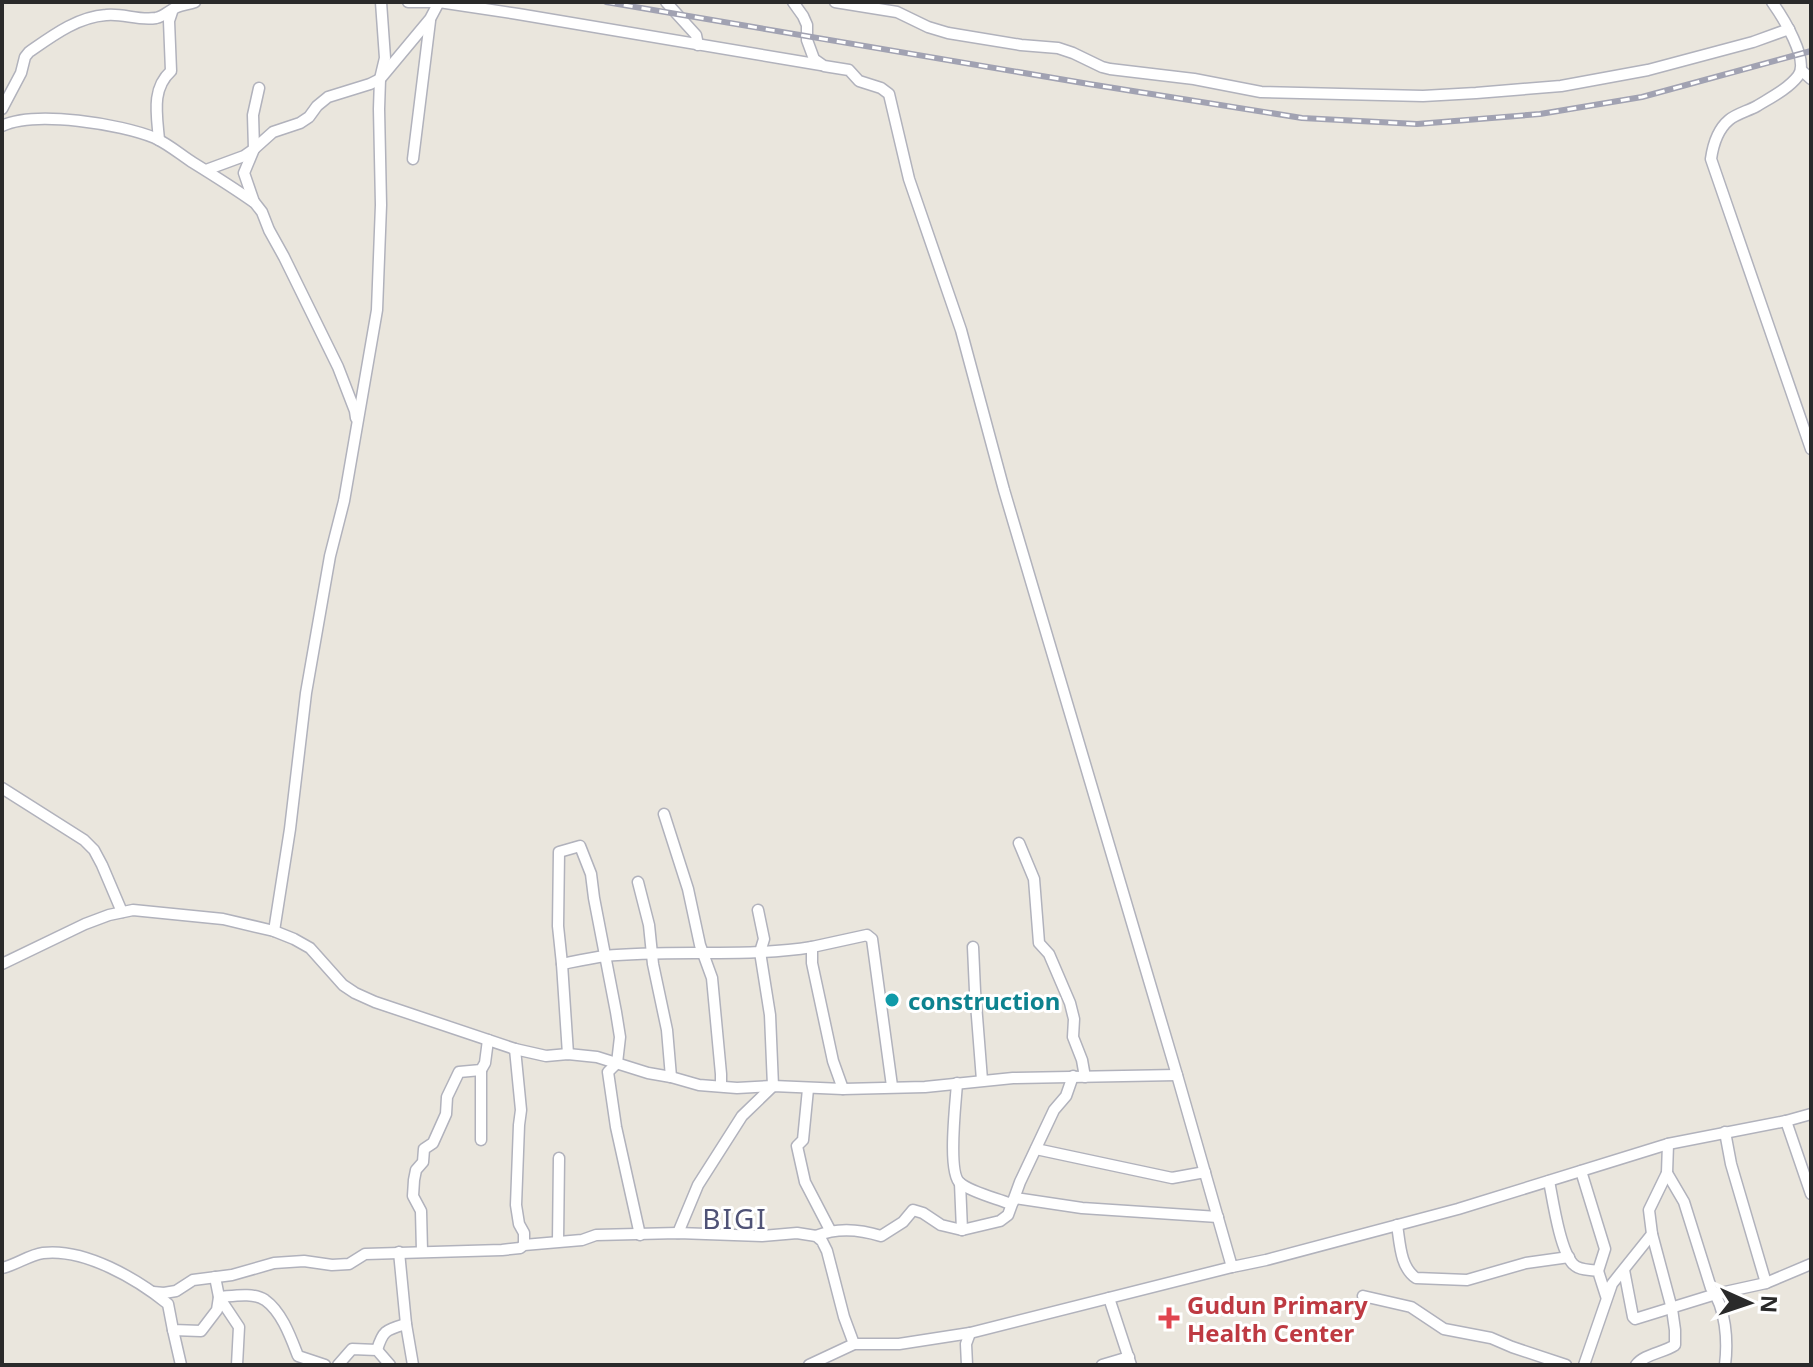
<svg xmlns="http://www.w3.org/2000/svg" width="1813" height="1367" font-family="'Noto Sans',sans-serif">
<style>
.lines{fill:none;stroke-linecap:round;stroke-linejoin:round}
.street-casing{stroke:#b1b2bc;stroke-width:13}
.street{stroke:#fff;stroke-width:10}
.rail-casing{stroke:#a1a2b2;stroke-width:6}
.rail{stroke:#fff;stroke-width:3;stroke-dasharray:9;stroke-linecap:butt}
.culture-dot{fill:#0f9aa8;stroke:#fff;stroke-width:3}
.health-dot{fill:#e0444e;stroke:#fff;stroke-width:3}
.labels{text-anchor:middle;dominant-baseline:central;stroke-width:6;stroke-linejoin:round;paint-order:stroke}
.culture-label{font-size:24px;font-weight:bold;fill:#0d838f;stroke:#fff;text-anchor:start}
.health-label{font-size:24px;font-weight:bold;fill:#be3a42;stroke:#fff;text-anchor:start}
.quarter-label{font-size:28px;letter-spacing:2px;fill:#4f5276;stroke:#fff}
</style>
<rect width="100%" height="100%" fill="#eae6dd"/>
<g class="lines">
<g class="street-casing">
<g id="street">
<path d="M408 2H439L518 14 821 65"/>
<path d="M666 2 696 35 698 45"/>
<path d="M793 2 803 16 807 25V40L814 59 824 66 849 70 859 81 881 88 889 94 909 179 961 330 1004 490 1177 1075 1232 1267 1266 1260 1458 1209 1668 1144 1786 1121 1811 1114"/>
<path d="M835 2 897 12 928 27 948 33 1021 45 1058 48 1073 53 1102 67 1110 69 1194 79 1261 92 1423 96 1476 93 1561 86 1648 70 1753 42 1789 29"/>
<path d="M1772 2C1782 16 1810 60 1798 76 1788 89 1770 98 1757 106 1748 111 1736 114 1729 120 1717 130 1713 145 1711 159L1811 449"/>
<path d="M1801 70 1811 79"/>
<path d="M2 109 21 73 25 57 29 52C52 36 77 17 106 15 123 13 138 21 156 18 165 16 169 10 177 7 183 5 189 4 195 2"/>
<path d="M2 126C35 110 121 124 155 138 168 144 180 154 192 162 213 175 234 188 255 203L262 212 269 230 284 257 338 367 355 411 356 418"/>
<path d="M159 140C157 115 151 89 171 71L169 21 172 12"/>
<path d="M413 159 430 21"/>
<path d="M206 170 244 156 254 149 273 132 300 123 309 117 317 106 328 97 370 84 380 79 430 19 439 2"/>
<path d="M254 202 244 173 254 149 253 115 259 88"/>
<path d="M2 788 84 840 94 850 102 865 122 912"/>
<path d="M664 814 688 889 700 945 712 978 721 1074V1085"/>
<path d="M1019 843 1034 879 1039 943 1049 954 1070 1003 1074 1019 1073 1037 1082 1060 1085 1077"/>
<path d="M638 882 649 925 653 964 667 1030 671 1077"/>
<path d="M274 931 290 829 306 693 330 556 344 501 377 310 381 205 379 109 380 79 385 58 381 2"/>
<path d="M973 947 975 991 982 1080"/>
<path d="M2 964 85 924 109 915 133 910 223 919 274 931 294 939 310 948 343 985 355 993 375 1002 515 1049 546 1056 568 1054 597 1057 648 1073 671 1077 699 1085 737 1088 773 1086 843 1089 925 1087 1013 1078 1177 1075"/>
<path d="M562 964C577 961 591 958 605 956 674 949 744 958 812 947"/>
<path d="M515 1049 521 1110 519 1125 516 1205 519 1224 524 1233V1245"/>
<path d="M568 1054 562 964 558 926 559 852 580 846 591 874 594 898 616 1012 620 1037 617 1063 608 1072 616 1127 640 1235"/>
<path d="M957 1083C956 1101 947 1172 960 1183 971 1192 995 1198 1008 1203L1013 1202"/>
<path d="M808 1089 803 1140 797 1146 805 1182 830 1230"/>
<path d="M843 1089 833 1061 812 963V947L867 935 872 939 892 1086"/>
<path d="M1786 1121 1811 1194"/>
<path d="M1725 1132 1731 1164 1766 1283"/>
<path d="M481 1140V1070"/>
<path d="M1036 1149 1172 1178 1205 1172"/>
<path d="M1581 1171 1605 1249 1598 1271"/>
<path d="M1667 1173 1684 1202 1711 1288C1726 1308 1728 1341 1725 1365"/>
<path d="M1549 1181C1553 1201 1560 1250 1573 1264 1580 1271 1589 1269 1598 1271L1606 1296"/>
<path d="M960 1183 962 1230"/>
<path d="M1015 1198 1082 1208 1218 1217"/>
<path d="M1397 1225C1400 1243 1400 1267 1416 1278L1467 1280 1526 1263 1569 1257"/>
<path d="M678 1233 698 1185 742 1116 773 1086 770 1015 760 952 764 939 758 910"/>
<path d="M816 1236C838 1227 859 1229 881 1236L903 1222 913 1210 923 1213 941 1225 962 1230 1000 1221 1008 1215 1020 1182 1054 1110 1066 1096 1073 1076"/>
<path d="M558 1241 559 1158"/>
<path d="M422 1251 421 1211 413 1196 414 1180 416 1170 423 1162 424 1149 433 1143 446 1114 447 1097 459 1072 481 1070 485 1063 488 1040"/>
<path d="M399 1252 406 1324 413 1365"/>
<path d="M2 1268C16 1265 29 1255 43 1253 85 1248 137 1279 168 1304L173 1330 201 1331 217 1310 219 1297C233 1296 253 1292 265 1300 282 1312 291 1338 298 1356L325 1365"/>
<path d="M1624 1270 1633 1317 1635 1319 1716 1294 1766 1283 1811 1264"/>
<path d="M215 1277 219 1297 239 1327 237 1365"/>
<path d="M153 1292 164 1293 176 1291 193 1280 232 1275 274 1263 304 1261 332 1265 349 1264 365 1254 502 1250 520 1248 524 1245 582 1240 596 1235 678 1233 762 1236 797 1233 816 1236 822 1241 827 1251 844 1317 854 1344"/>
<path d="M1363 1296 1411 1307 1444 1329 1491 1338 1512 1347 1566 1365"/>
<path d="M1109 1298 1131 1365"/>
<path d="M173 1330 181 1365"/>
<path d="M377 1350C383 1330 386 1330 406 1324"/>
<path d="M338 1365 352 1349 377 1350 390 1365"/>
<path d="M809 1365 854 1344H899L970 1333 1232 1267"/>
<path d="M967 1365 966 1344 970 1333"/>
<path d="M1102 1365 1129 1357"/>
<path d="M1584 1365 1612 1284 1652 1234"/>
<path d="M1636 1365C1644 1354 1663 1353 1675 1345V1330L1672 1309 1652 1234 1649 1210 1667 1173 1668 1144"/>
</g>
</g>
<use href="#street" class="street"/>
<g class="rail-casing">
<path id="rail" d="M606 2 1089 84 1302 118 1417 124 1540 114 1642 97 1811 51"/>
</g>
<use href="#rail" class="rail"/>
</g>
<circle class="culture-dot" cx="892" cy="1000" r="8"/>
<path class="health-dot" d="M1165 1306h8v8h8v8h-8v8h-8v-8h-8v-8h8z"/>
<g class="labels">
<g class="culture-label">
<text x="908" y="1000">construction</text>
</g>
<g class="health-label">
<text x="1187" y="1304">Gudun Primary<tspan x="1187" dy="28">Health Center</tspan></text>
</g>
<g class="quarter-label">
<text x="735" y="1218">BIGI</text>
</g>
</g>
<rect width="1813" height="1367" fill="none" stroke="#2a2a2a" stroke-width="8"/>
<g transform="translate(1749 1303) rotate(93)" stroke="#ffffff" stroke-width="6" paint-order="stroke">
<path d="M0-6L14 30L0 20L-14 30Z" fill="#2a2a2a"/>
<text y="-12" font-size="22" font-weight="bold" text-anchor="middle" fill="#2a2a2a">N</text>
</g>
</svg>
